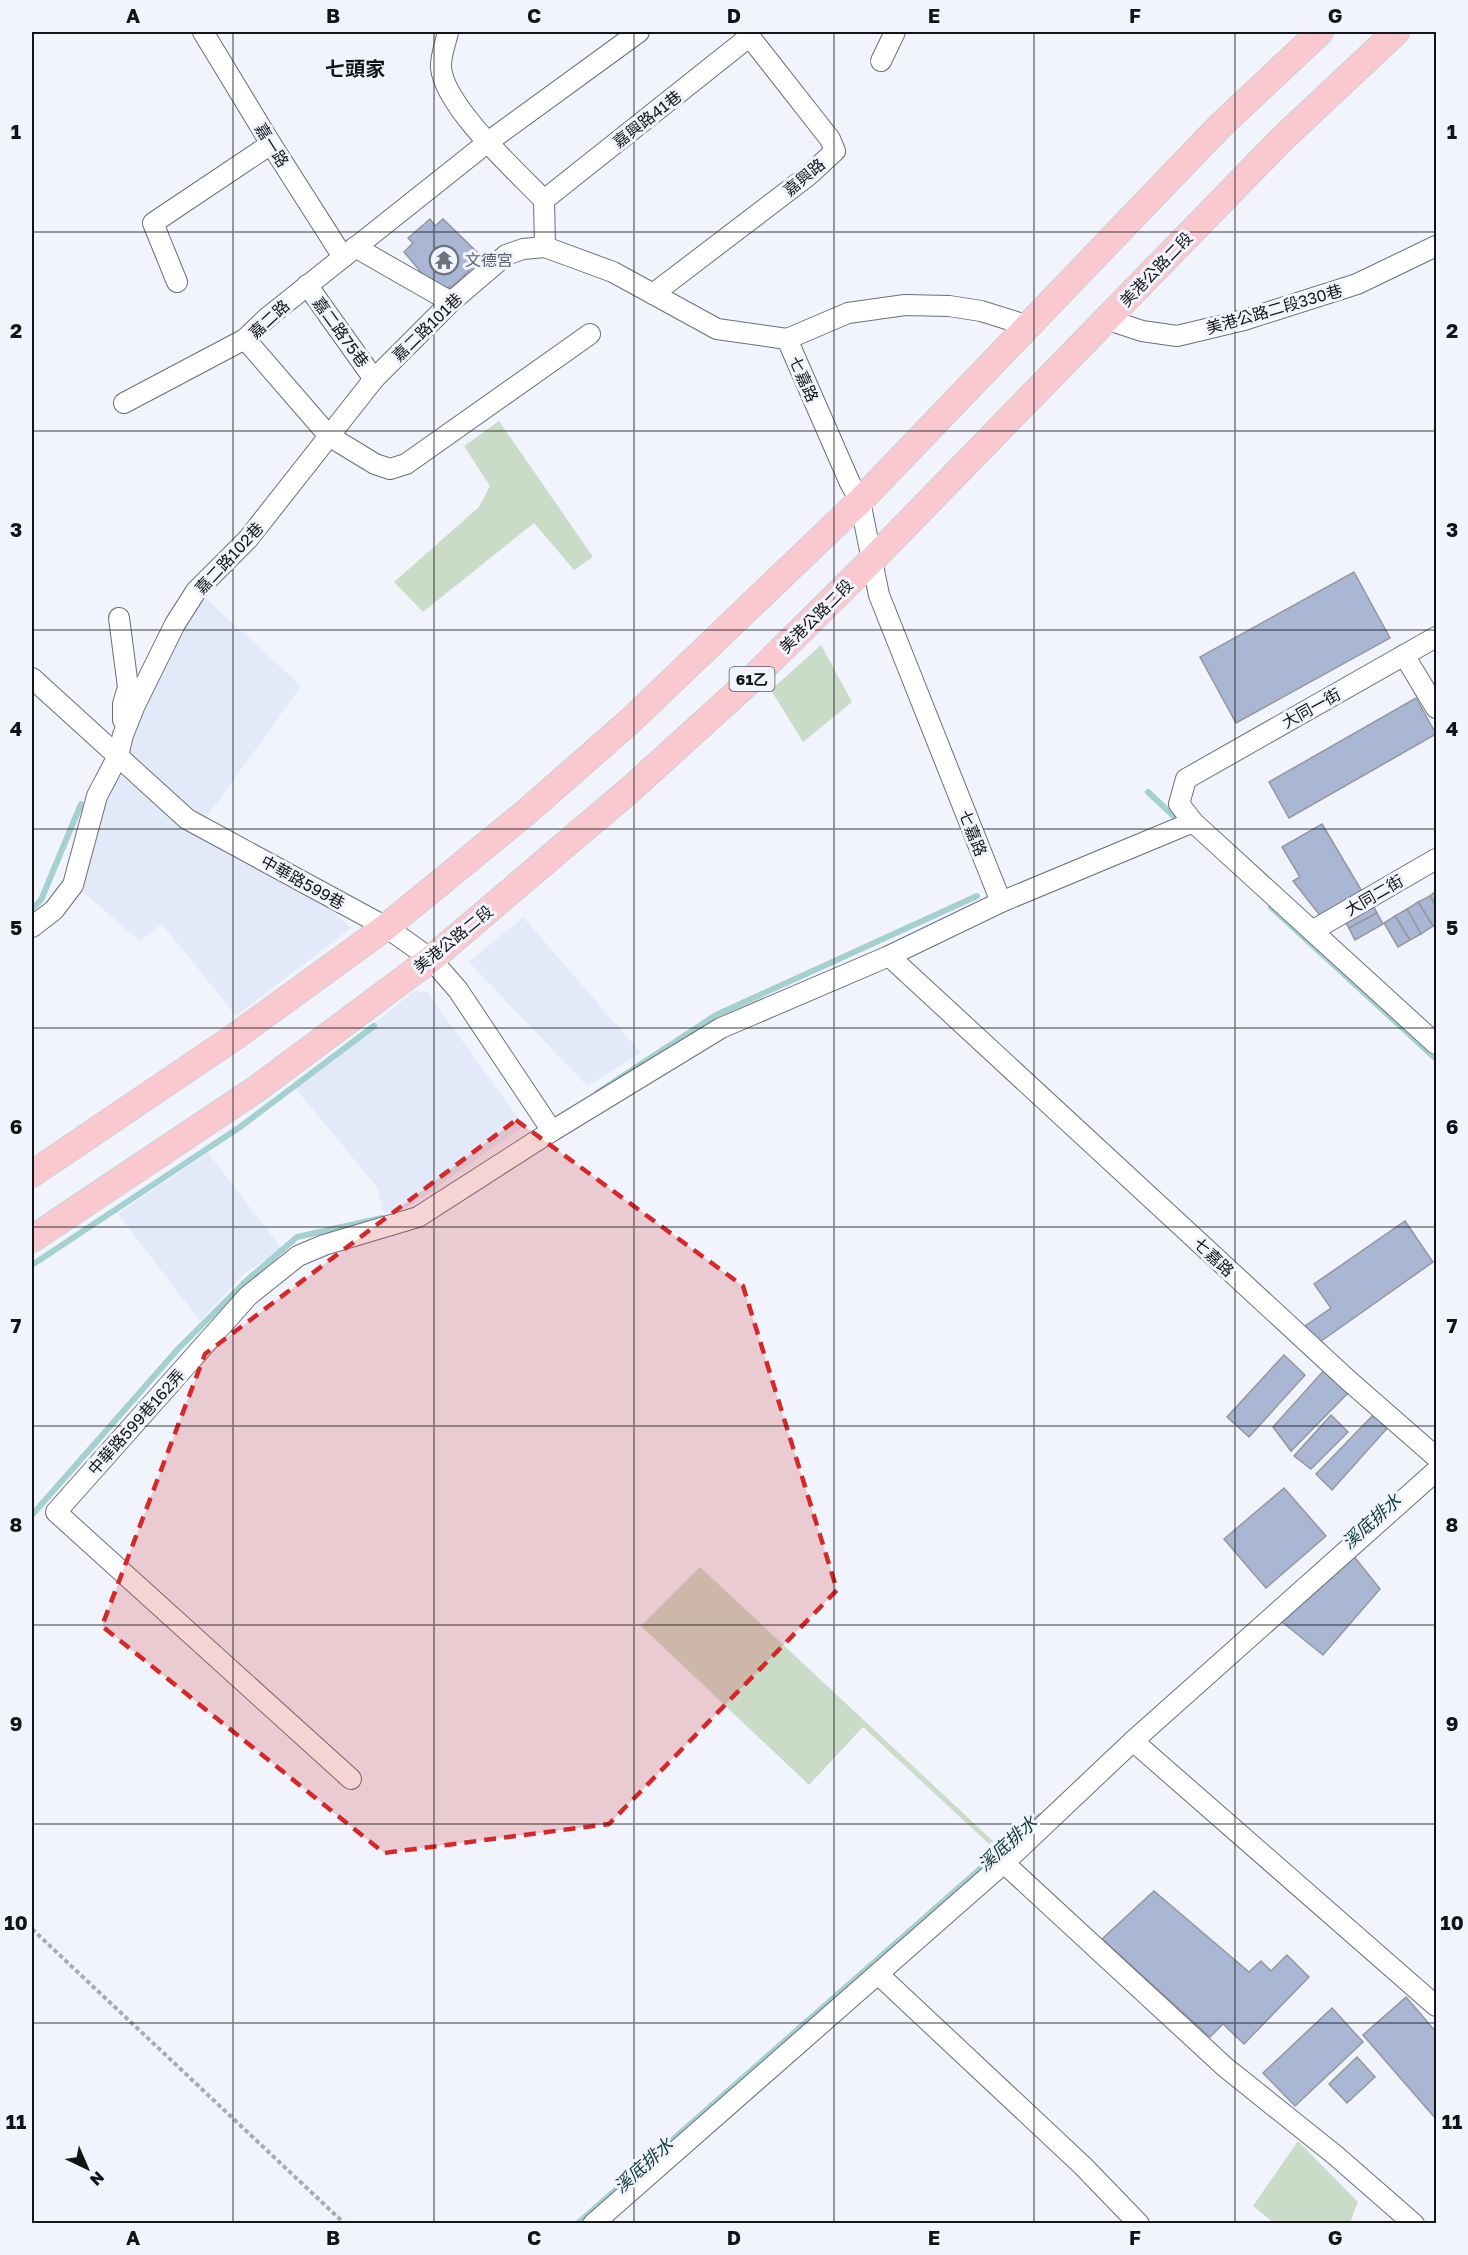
<svg xmlns="http://www.w3.org/2000/svg" width="1468" height="2255" font-family="'Golos Text','Noto Sans TC',sans-serif">
<style>
.built{fill:#e2e9f8}
.green{fill:#cadbc8}
.lines{fill:none;stroke-linecap:round;stroke-linejoin:round}
.stream{stroke:#a5d0d2;stroke-width:6}
.building{fill:#a9b7d5;stroke:#93979e;stroke-width:1.5}
.minor-casing{stroke:#6c6f76;stroke-width:22}
.major-casing{stroke:#d0d0d1;stroke-width:28}
.path{stroke:#a8abb2;stroke-width:4;stroke-dasharray:4.5 3;stroke-linecap:butt}
.minor{stroke:#fff;stroke-width:20}
.major{stroke:#fac9cf;stroke-width:26}
.marked{fill:#d62828;fill-opacity:0.2;stroke:#d62828;stroke-width:4.5;stroke-dasharray:12 8;stroke-linejoin:round}
.grid{fill:none;stroke:#131417;stroke-width:1.5;stroke-opacity:0.55}
.labels{text-anchor:middle;dominant-baseline:central;stroke-width:6;stroke-linejoin:round;paint-order:stroke}
.shield{fill:#f1f4fd;stroke:#56575c;stroke-width:1.5}
.shield-label{font-size:15px;font-weight:bold;fill:#131417}
.street-label{font-size:16px;fill:#131417;stroke:#f1f4fd}
.worship-label{font-size:16px;fill:#5b616d;stroke:#f1f4fd;text-anchor:start}
.water-label{font-size:18px;font-style:italic;fill:#103a3b;stroke:#f1f4fd}
.quarter-label{font-size:20px;font-weight:bold;fill:#131417;stroke:#f1f4fd}
.neatline{fill:none;stroke:#131417;stroke-width:2}
.grid-label{font-size:20px;text-anchor:middle;font-weight:bold;fill:#131417}
</style>
<rect width="100%" height="100%" fill="#f1f4fd"/>
<g class="built">
<path d="M199 592 301 686 204 821 124 756 123 739Z"/>
<path d="M123 777 225 853 327 906 351 928 236 1016 162 924 139 941 68 878 111 780Z"/>
<path d="M523 917 641 1053 587 1086 469 962Z"/>
<path d="M414 991 427 992 524 1126 410 1206 384 1213 377 1187 295 1088Z"/>
<path d="M208 1153 282 1249 244 1274 200 1321 118 1214Z"/>
</g>
<g class="green">
<path d="M499 421 593 557 574 570 534 523 423 612 394 582 479 507 490 486 464 446Z"/>
<path d="M821 645 852 702 803 742 771 690Z"/>
<path d="M700 1567 993 1841 989 1844 863 1727 809 1785 641 1626Z"/>
<path d="M1298 2141 1358 2202 1350 2223H1274L1253 2206Z"/>
</g>
<g class="lines">
<g class="stream">
<path d="M1148 792 1180 822"/>
<path d="M1271 907 1436 1059"/>
<path d="M32 909 41 900 81 804"/>
<path d="M597 1093 716 1015 977 896"/>
<path d="M32 1265 240 1127 374 1026"/>
<path d="M32 1515 178 1349 246 1281 297 1237 382 1218"/>
<path d="M577 2224 1040 1816"/>
</g>
</g>
<g class="building">
<path d="M430 219 435 226 443 219 479 254 473 267 453 286 437 291 404 252 413 243 408 238Z"/>
<path d="M1354 572 1390 638 1236 723 1200 657Z"/>
<path d="M1416 698 1436 734 1289 818 1269 782Z"/>
<path d="M1322 824 1363 893 1322 918 1293 881 1300 877 1282 847Z"/>
<path d="M1436 891V907L1430 896Z"/>
<path d="M1430 896 1436 907V924L1433 926 1418 902Z"/>
<path d="M1371 901 1377 913 1349 928 1342 917Z"/>
<path d="M1418 902 1433 926 1421 934 1407 909Z"/>
<path d="M1407 909 1421 934 1410 940 1395 916Z"/>
<path d="M1377 913 1383 924 1355 940 1349 928Z"/>
<path d="M1395 916 1410 940 1398 947 1384 923Z"/>
<path d="M1405 1221 1433 1262 1317 1344 1305 1326 1331 1308 1314 1284Z"/>
<path d="M1284 1355 1305 1375 1249 1437 1227 1417Z"/>
<path d="M1326 1368 1349 1392 1291 1451 1273 1427Z"/>
<path d="M1376 1412 1390 1425 1332 1490 1316 1474Z"/>
<path d="M1331 1415 1348 1432 1311 1469 1294 1456Z"/>
<path d="M1284 1488 1326 1536 1266 1588 1224 1539Z"/>
<path d="M1352 1554 1380 1589 1323 1655 1281 1621Z"/>
<path d="M1154 1891 1249 1972 1261 1961 1271 1971 1287 1955 1309 1977 1244 2044 1223 2024 1210 2037 1102 1939Z"/>
<path d="M1406 1997 1436 2032V2119L1363 2035Z"/>
<path d="M1332 2008 1363 2042 1295 2106 1263 2073Z"/>
<path d="M1357 2057 1375 2077 1347 2103 1329 2084Z"/>
</g>
<g class="lines">
<g class="minor-casing">
<g id="minor">
<path d="M203 32 271 144 343 257"/>
<path d="M448 32C446 42 440 57 441 68 445 107 516 171 544 200L545 247"/>
<path d="M881 61 895 32"/>
<path d="M544 200 749 37"/>
<path d="M355 247 451 302"/>
<path d="M177 282 153 223 271 144"/>
<path d="M307 285 374 379"/>
<path d="M653 294 809 175 835 151 830 139 746 32"/>
<path d="M1106 319 1142 331 1177 336 1244 320 1357 284 1436 246"/>
<path d="M245 339 329 436 375 464 390 469 406 464 590 334"/>
<path d="M787 339 848 313 905 305 949 306 981 311 1029 326"/>
<path d="M124 403 245 339 268 317 488 142 639 32"/>
<path d="M119 618 128 687 123 704V720"/>
<path d="M1436 637 1186 779 1179 804 1193 822 1436 1044"/>
<path d="M1404 655 1436 708"/>
<path d="M32 678 187 819 386 927 431 959 458 990 552 1131"/>
<path d="M32 927 54 910 73 885 97 796 118 756 123 735 135 705 175 624 196 591 248 539 374 379 451 302 506 255 523 249 545 247 613 272 717 329 787 339 850 483 860 501 879 595 1001 902"/>
<path d="M1312 931 1436 859"/>
<path d="M889 956 1348 1380 1436 1457"/>
<path d="M1133 1741 1436 2006"/>
<path d="M351 1779 56 1512 248 1296 298 1256 324 1245 418 1217 552 1131 721 1028 889 956 1001 902 1193 822"/>
<path d="M1004 1863 1225 2067 1335 2155 1414 2224"/>
<path d="M878 1974 1083 2166 1139 2224"/>
<path d="M593 2224 1004 1863 1133 1741 1436 1471"/>
</g>
</g>
<g class="major-casing">
<g id="major">
<path d="M32 1174 233 1038 386 927 524 814 629 722 860 501 1219 127 1320 32"/>
<path d="M32 1239 255 1090 431 959 632 788 752 679 872 560 1282 139 1396 32"/>
</g>
</g>
<path class="path" d="M32 1929 345 2224"/>
<use href="#minor" class="minor"/>
<use href="#major" class="major"/>
</g>
<path class="marked" d="M516 1120 743 1286 837 1590 609 1824 384 1853 102 1626 205 1354Z"/>
<path class="grid" d="M233 32V2224M434 32V2224M634 32V2224M834 32V2224M1034 32V2224M1235 32V2224M32 232H1436M32 431H1436M32 630H1436M32 829H1436M32 1028H1436M32 1227H1436M32 1426H1436M32 1625H1436M32 1824H1436M32 2023H1436"/>
<defs>
<g id="temple-ring" transform="scale(1.5)"><circle r="9.5" fill="#f1f4fd" stroke="#6b7280" stroke-width="1.5"/><path d="M0-6L5-2H3V0L6.5 2.5H4V6H1.5V3h-3V6H-4V2.5H-6.5L-3 0V-2H-5Z" fill="#6b7280"/></g>
</defs>
<g fill-rule="evenodd">
<use href="#temple-ring" x="444" y="260"/>
</g>
<g class="labels">
<rect class="shield" x="729.5" y="667" width="45" height="24" rx="4.5"/>
<g class="shield-label">
<text x="752" y="679">61乙</text>
</g>
<g class="street-label">
<text transform="translate(647 119) rotate(-38)">嘉興路41巷</text>
<text transform="translate(272 145) rotate(58)">嘉一路</text>
<text transform="translate(804 177) rotate(-40)">嘉興路</text>
<text transform="translate(1156 269) rotate(-46)">美港公路二段</text>
<text transform="translate(1274 309) rotate(-16)">美港公路二段330巷</text>
<text transform="translate(269 319) rotate(-43)">嘉二路</text>
<text transform="translate(427 327) rotate(-44)">嘉二路101巷</text>
<text transform="translate(341 332) rotate(54)">嘉二路75巷</text>
<text transform="translate(804 379) rotate(66)">七嘉路</text>
<text transform="translate(229 558) rotate(-47)">嘉二路102巷</text>
<text transform="translate(816 616) rotate(-45)">美港公路二段</text>
<text transform="translate(1311 708) rotate(-29)">大同一街</text>
<text transform="translate(973 833) rotate(68)">七嘉路</text>
<text transform="translate(303 882) rotate(29)">中華路599巷</text>
<text transform="translate(1374 895) rotate(-30)">大同二街</text>
<text transform="translate(453 939) rotate(-39)">美港公路二段</text>
<text transform="translate(1214 1257) rotate(43)">七嘉路</text>
<text transform="translate(136 1422) rotate(-48)">中華路599巷162弄</text>
</g>
<g class="worship-label">
<text x="465" y="260">文德宮</text>
</g>
<g class="water-label">
<text transform="translate(1371 1521) rotate(-42)">溪底排水</text>
<text transform="translate(1007 1843) rotate(-42)">溪底排水</text>
<text transform="translate(643 2165) rotate(-42)">溪底排水</text>
</g>
<g class="quarter-label">
<text x="355" y="68">七頭家</text>
</g>
</g>
<rect width="1468" height="2255" fill="none" stroke="#f1f4fd" stroke-width="66"/>
<g transform="translate(87 2168) rotate(136)" stroke="#f1f4fd" stroke-width="4.5" paint-order="stroke">
<path d="M0-4.5L10 22L0 15L-10 22Z" fill="#131417"/>
<text y="-9" font-size="16" font-weight="bold" text-anchor="middle" fill="#131417">N</text>
</g>
<rect x="33" y="33" width="1402" height="2189" class="neatline"/>
<g class="grid-label">
<text x="133" y="23">A</text>
<text x="333" y="23">B</text>
<text x="534" y="23">C</text>
<text x="734" y="23">D</text>
<text x="934" y="23">E</text>
<text x="1135" y="23">F</text>
<text x="1335" y="23">G</text>
<text x="16" y="139">1</text>
<text x="1452" y="139">1</text>
<text x="16" y="338">2</text>
<text x="1452" y="338">2</text>
<text x="16" y="537">3</text>
<text x="1452" y="537">3</text>
<text x="16" y="736">4</text>
<text x="1452" y="736">4</text>
<text x="16" y="935">5</text>
<text x="1452" y="935">5</text>
<text x="16" y="1134">6</text>
<text x="1452" y="1134">6</text>
<text x="16" y="1333">7</text>
<text x="1452" y="1333">7</text>
<text x="16" y="1532">8</text>
<text x="1452" y="1532">8</text>
<text x="16" y="1731">9</text>
<text x="1452" y="1731">9</text>
<text x="16" y="1930">10</text>
<text x="1452" y="1930">10</text>
<text x="16" y="2129">11</text>
<text x="1452" y="2129">11</text>
<text x="133" y="2245">A</text>
<text x="333" y="2245">B</text>
<text x="534" y="2245">C</text>
<text x="734" y="2245">D</text>
<text x="934" y="2245">E</text>
<text x="1135" y="2245">F</text>
<text x="1335" y="2245">G</text>
</g>
</svg>
